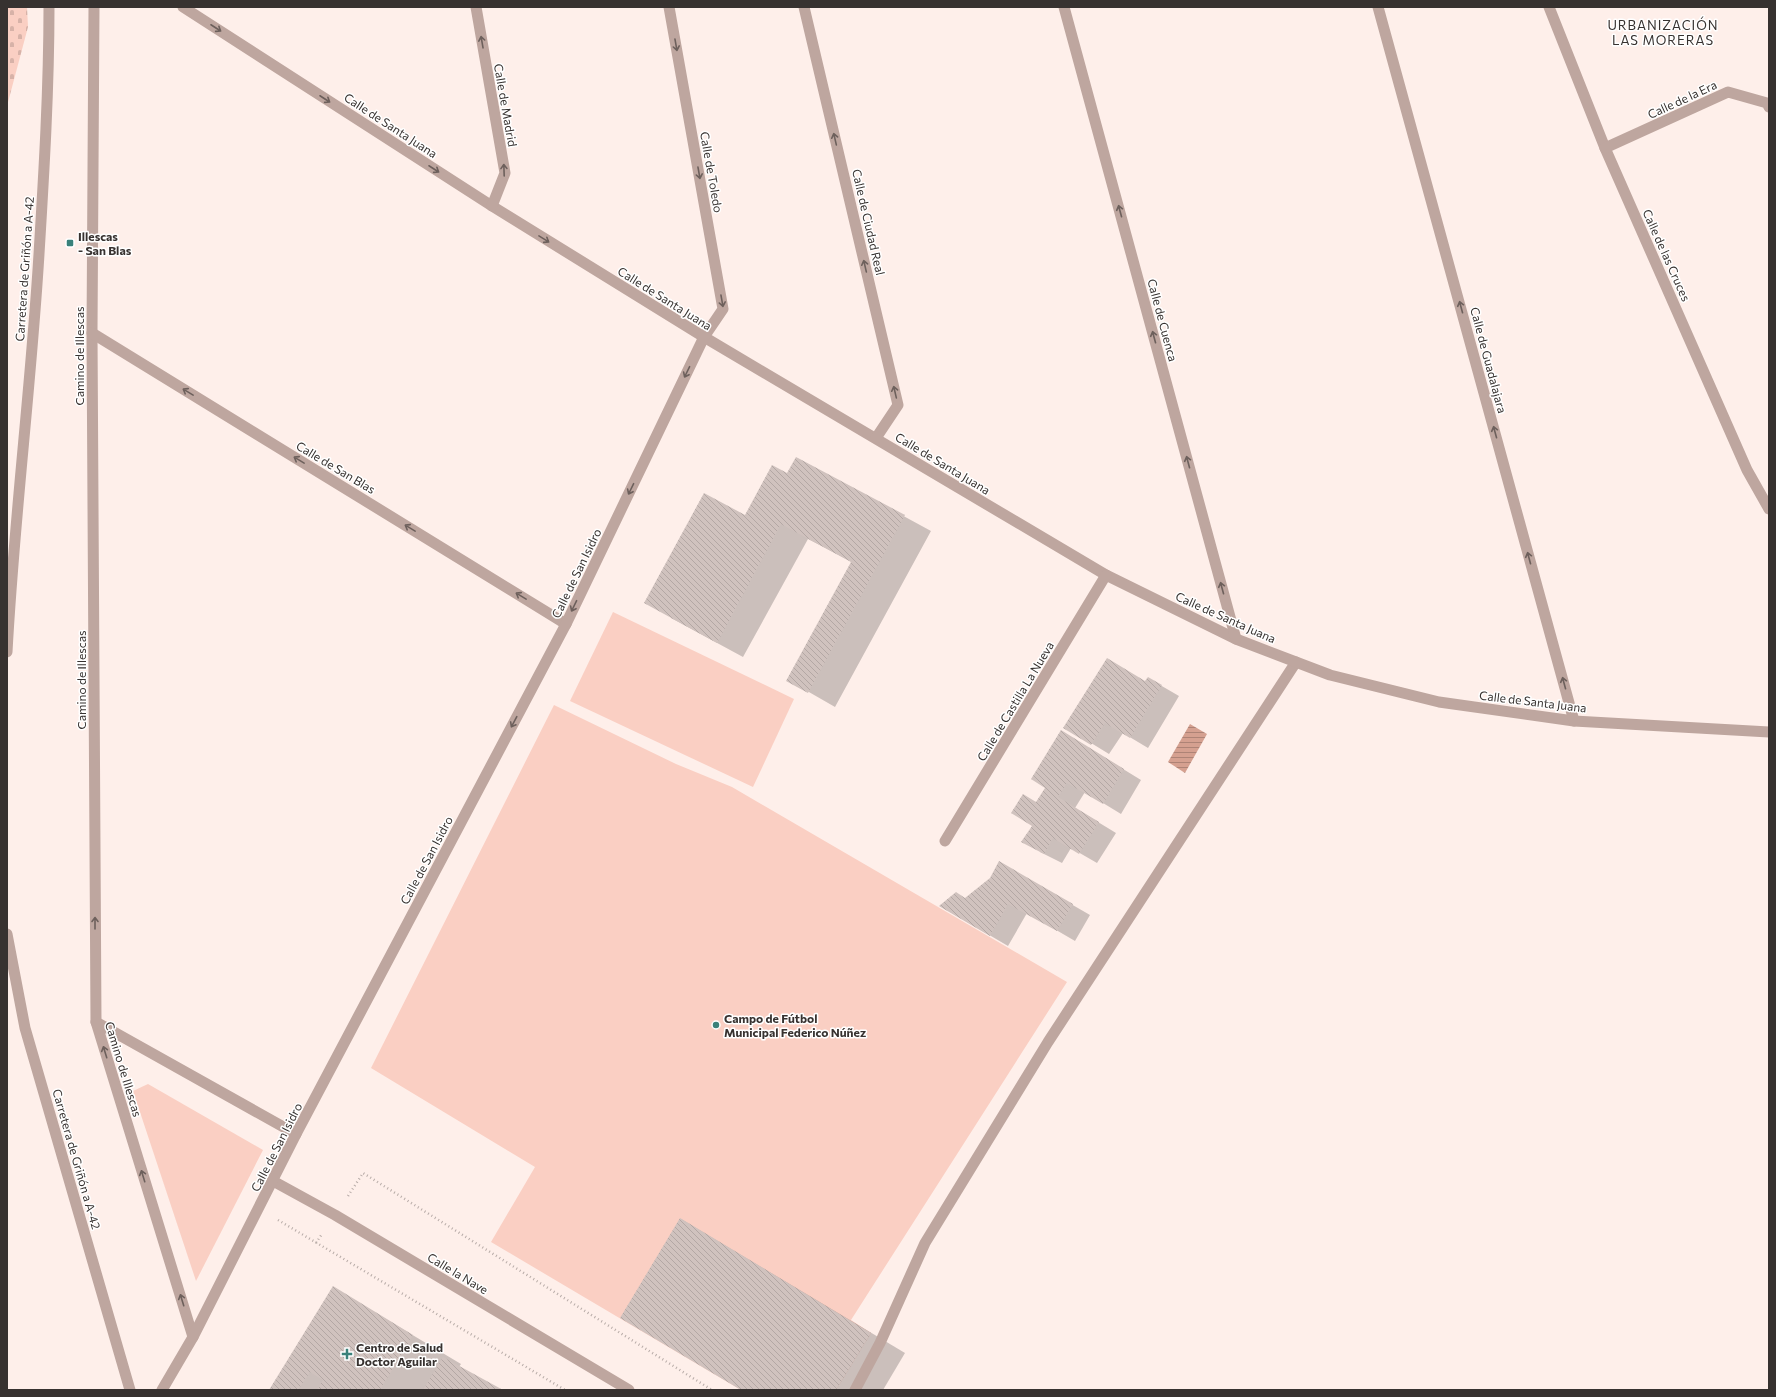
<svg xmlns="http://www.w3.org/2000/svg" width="1776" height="1397" font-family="Commissioner,sans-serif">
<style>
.cemetery{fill:url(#cemetery-stones)}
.park{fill:#facfc3}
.water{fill:url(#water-rules)}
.shadow{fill:#0003}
.building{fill:url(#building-back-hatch)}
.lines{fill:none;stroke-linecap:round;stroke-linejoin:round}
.path{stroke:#b8aca8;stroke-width:2.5;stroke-dasharray:1 3;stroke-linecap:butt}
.pedestrian{stroke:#bea69f;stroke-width:11}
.minor{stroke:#bea69f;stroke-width:11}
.tertiary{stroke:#bea69f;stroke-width:11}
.oneway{stroke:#6d605c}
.poi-dot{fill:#3a817a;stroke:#fff;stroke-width:1.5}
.labels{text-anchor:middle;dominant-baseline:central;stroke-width:3;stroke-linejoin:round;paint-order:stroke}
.street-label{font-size:12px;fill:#373230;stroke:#fff}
.poi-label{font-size:12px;font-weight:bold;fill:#373230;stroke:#fff;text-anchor:start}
.neighbourhood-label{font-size:13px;letter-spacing:1px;fill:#373230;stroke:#fff}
</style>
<defs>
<pattern id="cemetery-stones" width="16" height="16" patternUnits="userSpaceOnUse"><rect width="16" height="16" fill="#facfc3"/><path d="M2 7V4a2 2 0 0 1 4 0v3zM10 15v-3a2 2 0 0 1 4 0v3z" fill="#d7b2a8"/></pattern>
<pattern id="water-rules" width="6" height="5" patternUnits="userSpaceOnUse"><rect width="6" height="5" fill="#d5a090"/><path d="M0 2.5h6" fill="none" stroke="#ae8376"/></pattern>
<pattern id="building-back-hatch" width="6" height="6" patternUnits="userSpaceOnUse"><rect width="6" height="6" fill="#d0c2be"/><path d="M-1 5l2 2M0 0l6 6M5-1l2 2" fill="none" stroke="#b3a7a4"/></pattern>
</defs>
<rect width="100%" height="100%" fill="#feefea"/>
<path class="cemetery" d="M7 7H27L28 27 7 106Z"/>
<g class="park">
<path d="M613 612 794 699 753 787 570 701Z"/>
<path d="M554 705 676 764 732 787 1067 982 851 1320 871 1333 836 1390H741L491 1242 535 1167 371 1068Z"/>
<path d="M148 1084 263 1150 196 1281 133 1091Z"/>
</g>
<path class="water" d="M1190 724 1207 734 1185 773 1168 762Z"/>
<g class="shadow">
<path d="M797 458 931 531 835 707 788 680 852 562 808 539 743 657 671 618 745 516 788 475Z"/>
<path d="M1148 678 1179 696 1148 748 1123 733 1109 754 1065 727 1146 682Z"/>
<path d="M1079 742 1141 780 1121 814 1085 792 1075 808 1116 833 1097 863 1071 848 1062 863 1040 852 1033 825 1036 803Z"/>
<path d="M1000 863 1090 915 1075 941 1027 913 1008 946 940 906 965 899 991 878Z"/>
<path d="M681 1219 905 1353 883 1390H742Z"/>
<path d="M334 1288 461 1364 459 1367 501 1390H270Z"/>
</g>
<g class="building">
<path d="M796 457 905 515 808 693 786 681 851 562 781 524 717 643 644 603 704 493 745 515 772 465 787 473Z"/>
<path d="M1107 658 1145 681 1148 677 1162 685 1130 738 1105 723 1091 745 1063 728Z"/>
<path d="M1061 730 1124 769 1103 804 1067 783 1058 797 1099 822 1079 854 1053 838 1044 854 1021 842 1032 826 1011 813 1023 794 1036 802 1045 788 1031 779Z"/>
<path d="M999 861 1073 904 1057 931 1008 904 990 936 939 906 956 892 965 898 990 878Z"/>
<path d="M680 1218 871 1333 836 1390H741L620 1318Z"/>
<path d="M333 1286 413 1335 380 1390H317L323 1380 310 1372 298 1390H269Z"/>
<path d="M443 1357 503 1390H423Z"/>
</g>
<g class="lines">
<g class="path">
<path d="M348 1196 363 1173 712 1390"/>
<path d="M278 1220 565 1390"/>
<path d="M316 1243 322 1234"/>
</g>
<path class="pedestrian" d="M855 1390 880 1343 925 1243 1048 1042 1296 662"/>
<g class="minor">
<path d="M94 7 92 333 96 1022 193 1337"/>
<path d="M183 7 492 206 704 337 1106 575 1236 639 1330 675 1439 702 1574 721 1769 732"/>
<path d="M476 7 505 173 492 206"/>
<path d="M804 7 898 405 876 438"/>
<path d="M1064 7 1236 639"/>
<path d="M1378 7 1574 721"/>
<path d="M1549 7 1605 148 1747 470 1769 509"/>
<path d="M1605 148 1728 92 1767 103 1769 107"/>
<path d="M92 333 566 624"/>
<path d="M945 841 1106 575"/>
<path d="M96 1022 296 1134"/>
<path d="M273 1181 335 1215 629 1390"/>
<path d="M162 1390 193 1337 296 1134 566 624 704 337 723 309 669 7"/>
</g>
<g class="tertiary">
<path d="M7 652C14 519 31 387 39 254 44 172 49 89 49 7"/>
<path d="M7 934 25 1028 130 1390"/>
</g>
</g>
<defs><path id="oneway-shaft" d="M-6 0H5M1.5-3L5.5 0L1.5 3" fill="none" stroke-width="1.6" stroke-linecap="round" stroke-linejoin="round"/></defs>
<g class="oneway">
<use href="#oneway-shaft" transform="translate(216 28) rotate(33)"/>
<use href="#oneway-shaft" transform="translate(482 42) rotate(-100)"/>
<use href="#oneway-shaft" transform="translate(676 45) rotate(80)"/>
<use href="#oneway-shaft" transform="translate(325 99) rotate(33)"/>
<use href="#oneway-shaft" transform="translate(835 139) rotate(-103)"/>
<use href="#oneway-shaft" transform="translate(434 169) rotate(33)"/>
<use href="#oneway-shaft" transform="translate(504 170) rotate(-92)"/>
<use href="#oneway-shaft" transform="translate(699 173) rotate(80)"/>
<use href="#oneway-shaft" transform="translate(1120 211) rotate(-105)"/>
<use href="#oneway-shaft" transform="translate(544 239) rotate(32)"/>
<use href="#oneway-shaft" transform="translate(865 266) rotate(-103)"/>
<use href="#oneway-shaft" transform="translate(722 301) rotate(80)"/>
<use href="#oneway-shaft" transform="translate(1461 307) rotate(-105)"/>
<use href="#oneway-shaft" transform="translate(1154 337) rotate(-105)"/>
<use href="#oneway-shaft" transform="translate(687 372) rotate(116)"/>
<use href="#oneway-shaft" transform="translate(188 392) rotate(-149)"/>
<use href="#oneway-shaft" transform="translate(895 392) rotate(-103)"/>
<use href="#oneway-shaft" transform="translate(1495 432) rotate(-105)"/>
<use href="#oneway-shaft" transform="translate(299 460) rotate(-149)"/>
<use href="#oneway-shaft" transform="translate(1188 462) rotate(-105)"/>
<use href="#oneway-shaft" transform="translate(631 489) rotate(116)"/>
<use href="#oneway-shaft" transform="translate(410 528) rotate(-149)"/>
<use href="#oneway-shaft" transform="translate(1529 558) rotate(-105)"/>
<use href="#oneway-shaft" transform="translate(1222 588) rotate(-105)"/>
<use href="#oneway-shaft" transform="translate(521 596) rotate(-149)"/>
<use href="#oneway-shaft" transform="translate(574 606) rotate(116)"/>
<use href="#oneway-shaft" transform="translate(1564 683) rotate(-105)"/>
<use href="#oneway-shaft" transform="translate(514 722) rotate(118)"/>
<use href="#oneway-shaft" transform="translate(95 923) rotate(-90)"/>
<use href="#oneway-shaft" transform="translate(105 1052) rotate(-107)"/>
<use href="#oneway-shaft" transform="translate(143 1176) rotate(-107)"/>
<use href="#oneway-shaft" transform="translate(182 1300) rotate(-107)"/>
</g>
<g class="poi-dot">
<rect x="66" y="239" width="8" height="8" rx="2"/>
<circle cx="716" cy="1025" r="4"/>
<path d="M345 1348h4v4h4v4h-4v4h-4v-4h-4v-4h4z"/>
</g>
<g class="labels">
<g class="street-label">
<text transform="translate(1682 99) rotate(-25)">Calle de la Era</text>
<text transform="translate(506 105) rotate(80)">Calle de Madrid</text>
<text transform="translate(391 125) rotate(33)">Calle de Santa Juana</text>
<text transform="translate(712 172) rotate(80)">Calle de Toledo</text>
<text transform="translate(869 222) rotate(77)">Calle de Ciudad Real</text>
<text transform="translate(1667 255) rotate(66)">Calle de las Cruces</text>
<text transform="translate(24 269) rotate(-86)">Carretera de Griñón a A-42</text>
<text transform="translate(665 298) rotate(32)">Calle de Santa Juana</text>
<text transform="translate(1163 320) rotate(75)">Calle de Cuenca</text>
<text transform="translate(79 356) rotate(-90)">Camino de Illescas</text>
<text transform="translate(1489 360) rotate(75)">Calle de Guadalajara</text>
<text transform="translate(943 463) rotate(31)">Calle de Santa Juana</text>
<text transform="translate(336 467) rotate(31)">Calle de San Blas</text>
<text transform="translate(576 573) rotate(-64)">Calle de San Isidro</text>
<text transform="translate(1226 617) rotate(24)">Calle de Santa Juana</text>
<text transform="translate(81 680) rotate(-90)">Camino de Illescas</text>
<text transform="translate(1015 701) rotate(-59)">Calle de Castilla La Nueva</text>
<text transform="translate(1533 701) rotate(7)">Calle de Santa Juana</text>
<text transform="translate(426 860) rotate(-62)">Calle de San Isidro</text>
<text transform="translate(124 1069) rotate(73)">Camino de Illescas</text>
<text transform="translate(276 1147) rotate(-63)">Calle de San Isidro</text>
<text transform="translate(77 1159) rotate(74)">Carretera de Griñón a A-42</text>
<text transform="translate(458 1273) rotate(31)">Calle la Nave</text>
</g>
<g class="poi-label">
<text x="78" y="236">Illescas<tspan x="78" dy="14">- San Blas</tspan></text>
<text x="724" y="1018">Campo de Fútbol<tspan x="724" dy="14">Municipal Federico Núñez</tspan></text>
<text x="356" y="1347">Centro de Salud<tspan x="356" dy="14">Doctor Aguilar</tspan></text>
</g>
<g class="neighbourhood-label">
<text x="1663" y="25">URBANIZACIÓN<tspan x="1663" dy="15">LAS MORERAS</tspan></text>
</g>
</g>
<rect width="1776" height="1397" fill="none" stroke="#373230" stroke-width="16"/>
</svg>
